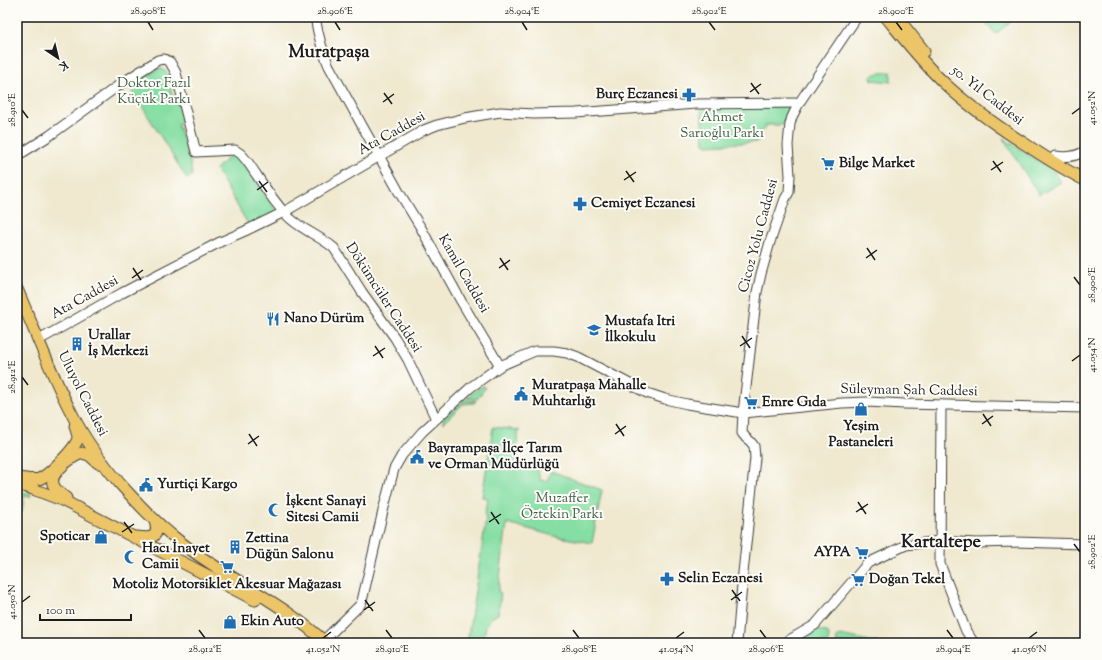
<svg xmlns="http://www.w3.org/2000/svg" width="1102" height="660" font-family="'Sorts Mill Goudy',serif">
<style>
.green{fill:#85dea3;stroke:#507d60}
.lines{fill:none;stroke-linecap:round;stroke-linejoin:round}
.tertiary-casing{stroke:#3c3b37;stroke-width:11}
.primary-casing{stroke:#3c3b37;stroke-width:13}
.tertiary{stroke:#fff;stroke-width:9}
.primary{stroke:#ecc569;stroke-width:11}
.ticks{fill:none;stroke:#1c1c1c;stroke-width:1.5}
.labels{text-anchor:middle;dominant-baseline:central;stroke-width:4;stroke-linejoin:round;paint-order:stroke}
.park-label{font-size:14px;fill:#41604b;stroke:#fdfcf7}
.poi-label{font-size:14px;font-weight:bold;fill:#1c1c1c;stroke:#fdfcf7;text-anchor:start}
.street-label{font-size:14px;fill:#1c1c1c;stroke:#fdfcf7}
.district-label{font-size:18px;font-weight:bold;fill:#1c1c1c;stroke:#fdfcf7}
.neatline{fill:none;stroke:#1c1c1c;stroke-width:1.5}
.ticks-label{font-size:10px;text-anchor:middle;fill:#1c1c1c}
</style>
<rect width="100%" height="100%" fill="#fdfcf7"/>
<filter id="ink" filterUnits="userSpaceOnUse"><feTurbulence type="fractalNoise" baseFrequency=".025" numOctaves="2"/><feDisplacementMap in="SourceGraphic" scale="8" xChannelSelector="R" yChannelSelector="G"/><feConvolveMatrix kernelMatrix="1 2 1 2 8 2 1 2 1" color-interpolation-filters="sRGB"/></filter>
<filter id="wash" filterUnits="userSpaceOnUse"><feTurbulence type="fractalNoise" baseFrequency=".012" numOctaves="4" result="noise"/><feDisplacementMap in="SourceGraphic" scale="16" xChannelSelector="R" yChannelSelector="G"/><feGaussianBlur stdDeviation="0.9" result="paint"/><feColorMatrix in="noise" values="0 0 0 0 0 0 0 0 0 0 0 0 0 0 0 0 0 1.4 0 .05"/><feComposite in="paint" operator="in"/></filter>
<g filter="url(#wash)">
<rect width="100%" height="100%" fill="#f0e9d0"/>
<g class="green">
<path d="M980 17H1016L996 34Z"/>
<path d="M159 68C165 69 168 74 171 78L170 81 173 100 177 99 182 123 178 125C183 142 191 157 192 175L187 179 130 87Z"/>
<path d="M891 72V82L872 80 871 77C876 72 884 73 891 72Z"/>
<path d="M787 106 788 108 783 125H766V127L758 134V142L707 145 704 143 701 110 703 108Z"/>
<path d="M1003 138 1055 172 1061 182 1039 195Z"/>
<path d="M231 155H234L240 159 276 210 275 212 249 226 216 169Z"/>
<path d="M483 385 485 388 477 399 467 398Z"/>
<path d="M464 400 476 401 474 403 463 404 443 423V418Z"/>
<path d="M493 427 519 430 515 459 537 467 540 480 547 481 551 471 602 490 592 543 554 536 507 523 498 592 501 593 498 614C484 621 486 628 483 643H467L486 520 485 516 486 506 487 505 488 498 482 497Z"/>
<path d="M17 490 31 494 30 497 24 496 22 512 19 511 17 516Z"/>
<path d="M816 630 827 632 829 636 828 643H794Z"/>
<path d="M840 635 880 643H836L837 638Z"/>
</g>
</g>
<g filter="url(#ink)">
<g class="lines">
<g class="tertiary-casing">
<g id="tertiary">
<path d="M315 17C318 34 322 51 329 66L399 192 421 228 461 301 500 366"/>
<path d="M17 156 49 136 122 83 158 60 164 59 170 62 176 73 196 152 235 150 241 154 247 161C260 179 276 207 292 220 305 231 321 237 334 248L362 292 395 338 408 360 436 419"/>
<path d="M1055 156C1066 158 1075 157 1085 151"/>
<path d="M39 340 122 293 220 242 245 231 284 212 424 130 437 125 465 118 500 112 534 114 576 113 696 104 799 103"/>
<path d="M941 405 940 564 966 631 974 643"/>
<path d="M323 641 360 605 362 601 383 511 394 469 402 455 422 432 471 387 500 366 535 351H554L567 353 578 357 647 393 665 399 687 404 743 413 842 403 868 402 904 404 1085 408"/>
<path d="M737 643 743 573 755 458 754 446 750 441 746 438 742 433 743 413 757 292 761 274 770 242 785 199 789 192 790 176 788 145 790 124 792 117 799 103 857 17"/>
<path d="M784 643 815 625 868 563 906 545 940 541 977 543 1015 542 1085 544"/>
</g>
</g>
<g class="primary-casing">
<g id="primary">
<path d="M886 17C904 39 922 62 942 81 967 105 994 124 1022 142 1043 156 1063 169 1085 180"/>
<path d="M897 17 924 51"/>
<path d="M17 289C35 331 51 374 72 414 85 441 103 464 122 486 140 506 158 525 179 541 226 578 282 602 326 643"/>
<path d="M17 478C24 478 32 481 39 479 48 476 76 448 78 438 78 434 76 430 75 426"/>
<path d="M17 484 33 489 62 500 255 600"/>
<path d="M66 498C61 494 55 491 53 484 49 473 73 456 82 453L89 455 98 463"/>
<path d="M137 537C151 539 160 538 155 521"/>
</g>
</g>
<use href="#tertiary" class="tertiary"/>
<use href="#primary" class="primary"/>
</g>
</g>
<path class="ticks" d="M148 22 153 30M335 22 340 30M522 22 527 30M709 22 715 30M896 22 902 30M751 83 759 94M750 92 761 84M384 93 392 104M383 102 394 94M22 110 28 118M1072 114 1080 108M993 161 1001 172M991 170 1003 162M626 171 634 182M624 180 636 172M259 181 267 192M257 190 268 182M867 248 875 260M500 258 508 270M866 258 877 250M133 268 141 280M499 268 510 260M1074 277 1080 285M132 278 143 270M742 336 750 348M375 346 383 358M740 346 752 338M373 356 385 348M1072 361 1080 355M22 377 28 385M983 414 991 426M616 424 624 436M982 424 993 416M249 434 257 446M615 434 626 426M248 444 259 436M858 502 866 514M491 512 499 524M856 512 868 504M124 522 132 533M489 522 501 514M122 532 134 524M1074 544 1080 552M732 590 740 601M365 600 373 611M731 600 742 592M22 602 30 596M364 610 375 602M199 630 205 638M386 630 392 638M573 630 579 638M760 630 766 638M947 630 953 638M323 638 331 632M676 638 684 632M1029 638 1037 632"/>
<defs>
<g id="pharmacy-bare" transform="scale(1.08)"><path d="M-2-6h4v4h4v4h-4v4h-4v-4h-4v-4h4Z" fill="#1f6fb2" stroke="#fdfcf7" stroke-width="2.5" paint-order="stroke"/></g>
<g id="supermarket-bare" transform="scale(1.08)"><path d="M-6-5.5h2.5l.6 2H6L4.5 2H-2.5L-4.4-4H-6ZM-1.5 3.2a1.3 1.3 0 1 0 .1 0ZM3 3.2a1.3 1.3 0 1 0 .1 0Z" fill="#1f6fb2" stroke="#fdfcf7" stroke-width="2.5" paint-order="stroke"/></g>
<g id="restaurant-bare" transform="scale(1.08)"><path d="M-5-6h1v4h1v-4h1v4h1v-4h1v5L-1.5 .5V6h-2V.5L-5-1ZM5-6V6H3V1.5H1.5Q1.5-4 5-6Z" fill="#1f6fb2" stroke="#fdfcf7" stroke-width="2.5" paint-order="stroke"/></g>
<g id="school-bare" transform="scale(1.08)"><path d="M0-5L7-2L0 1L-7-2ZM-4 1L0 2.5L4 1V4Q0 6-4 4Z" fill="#1f6fb2" stroke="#fdfcf7" stroke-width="2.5" paint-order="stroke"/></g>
<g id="building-bare" transform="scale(1.08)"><path d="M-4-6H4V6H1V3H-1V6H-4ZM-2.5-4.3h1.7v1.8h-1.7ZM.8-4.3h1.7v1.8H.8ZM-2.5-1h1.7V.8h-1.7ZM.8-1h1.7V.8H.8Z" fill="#1f6fb2" stroke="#fdfcf7" stroke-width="2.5" paint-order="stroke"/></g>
<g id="civic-bare" transform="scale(1.08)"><path d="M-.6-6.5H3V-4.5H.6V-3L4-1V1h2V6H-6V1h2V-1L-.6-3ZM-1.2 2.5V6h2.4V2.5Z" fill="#1f6fb2" stroke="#fdfcf7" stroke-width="2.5" paint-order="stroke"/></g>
<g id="shop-bare" transform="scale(1.08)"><path d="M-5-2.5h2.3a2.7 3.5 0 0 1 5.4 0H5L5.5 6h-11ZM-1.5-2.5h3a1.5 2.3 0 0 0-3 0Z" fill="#1f6fb2" stroke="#fdfcf7" stroke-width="2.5" paint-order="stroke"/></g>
<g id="mosque-bare" transform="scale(1.08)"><path d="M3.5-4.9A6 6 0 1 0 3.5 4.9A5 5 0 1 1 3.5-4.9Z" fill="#1f6fb2" stroke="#fdfcf7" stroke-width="2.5" paint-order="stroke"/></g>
</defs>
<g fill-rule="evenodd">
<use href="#pharmacy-bare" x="689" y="95"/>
<use href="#supermarket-bare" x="828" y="164"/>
<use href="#pharmacy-bare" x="580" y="204"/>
<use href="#restaurant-bare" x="273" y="319"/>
<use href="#school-bare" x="594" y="330"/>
<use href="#building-bare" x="77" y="344"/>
<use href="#civic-bare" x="521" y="394"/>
<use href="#supermarket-bare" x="751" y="403"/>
<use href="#shop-bare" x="861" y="409"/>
<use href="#civic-bare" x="417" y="457"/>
<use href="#civic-bare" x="146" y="485"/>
<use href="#mosque-bare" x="275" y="510"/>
<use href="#shop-bare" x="101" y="537"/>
<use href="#building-bare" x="235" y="547"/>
<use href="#supermarket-bare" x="862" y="553"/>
<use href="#mosque-bare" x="131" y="557"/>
<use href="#supermarket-bare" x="227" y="567"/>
<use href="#pharmacy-bare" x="667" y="579"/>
<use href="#supermarket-bare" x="858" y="580"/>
<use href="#shop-bare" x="230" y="622"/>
</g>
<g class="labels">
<g class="park-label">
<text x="154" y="84">Doktor Fazıl<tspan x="154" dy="16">Küçük Parkı</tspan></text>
<text x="722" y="118">Ahmet<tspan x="722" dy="16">Sarıoğlu Parkı</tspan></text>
<text x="562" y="499">Muzaffer<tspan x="562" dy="16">Öztekin Parkı</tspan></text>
</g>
<g class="poi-label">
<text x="678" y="95" text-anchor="end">Burç Eczanesi</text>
<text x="839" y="164">Bilge Market</text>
<text x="591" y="204">Cemiyet Eczanesi</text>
<text x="284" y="319">Nano Dürüm</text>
<text x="605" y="322">Mustafa Itri<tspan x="605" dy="16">İlkokulu</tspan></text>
<text x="88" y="336">Urallar<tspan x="88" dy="16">İş Merkezi</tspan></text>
<text x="532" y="386">Muratpaşa Mahalle<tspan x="532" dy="16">Muhtarlığı</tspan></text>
<text x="762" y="403">Emre Gıda</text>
<text x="861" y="427" text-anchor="middle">Yeşim<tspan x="861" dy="16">Pastaneleri</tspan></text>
<text x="428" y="449">Bayrampaşa İlçe Tarım<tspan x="428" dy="16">ve Orman Müdürlüğü</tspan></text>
<text x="157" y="485">Yurtiçi Kargo</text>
<text x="286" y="502">İşkent Sanayi<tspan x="286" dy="16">Sitesi Camii</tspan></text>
<text x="90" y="537" text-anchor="end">Spoticar</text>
<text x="246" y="539">Zettina<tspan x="246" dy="16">Düğün Salonu</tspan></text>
<text x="142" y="549">Hacı İnayet<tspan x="142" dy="16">Camii</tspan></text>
<text x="851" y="553" text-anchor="end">AYPA</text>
<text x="678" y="579">Selin Eczanesi</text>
<text x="869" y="580">Doğan Tekel</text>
<text x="227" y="585" text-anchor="middle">Motoliz Motorsiklet Akesuar Mağazası</text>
<text x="241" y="622">Ekin Auto</text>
</g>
<g class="street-label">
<text transform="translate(987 96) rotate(38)">50. Yıl Caddesi</text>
<text transform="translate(392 134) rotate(-29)">Ata Caddesi</text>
<text transform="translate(759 236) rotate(-75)">Cicoz Yolu Caddesi</text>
<text transform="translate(463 274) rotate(60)">Kamil Caddesi</text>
<text transform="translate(85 298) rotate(-29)">Ata Caddesi</text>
<text transform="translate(383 298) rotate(57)">Dökümcüler Caddesi</text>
<text transform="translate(909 391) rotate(1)">Süleyman Şah Caddesi</text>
<text transform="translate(82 394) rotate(63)">Uluyol Caddesi</text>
</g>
<g class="district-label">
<text x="329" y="53">Muratpaşa</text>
<text x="941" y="543">Kartaltepe</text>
</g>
</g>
<rect width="1102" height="660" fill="none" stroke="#fdfcf7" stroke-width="44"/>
<g transform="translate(58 58) rotate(145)" stroke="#fdfcf7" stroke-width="3" paint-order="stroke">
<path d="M0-3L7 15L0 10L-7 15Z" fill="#1c1c1c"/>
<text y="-6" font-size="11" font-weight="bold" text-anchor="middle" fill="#1c1c1c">K</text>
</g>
<path d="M40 614v6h91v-6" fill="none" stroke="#1c1c1c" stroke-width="2"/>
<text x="46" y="614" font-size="12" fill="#1c1c1c" stroke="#fdfcf7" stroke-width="3" paint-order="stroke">100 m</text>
<rect x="22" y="22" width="1058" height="616" class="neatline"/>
<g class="ticks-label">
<text x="148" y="14">28.908°E</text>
<text x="335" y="14">28.906°E</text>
<text x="522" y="14">28.904°E</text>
<text x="709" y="14">28.902°E</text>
<text x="896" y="14">28.900°E</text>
<text transform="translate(1091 108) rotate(-90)" y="4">41.052°N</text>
<text transform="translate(11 110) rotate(-90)" y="4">28.910°E</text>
<text transform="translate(1091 285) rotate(-90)" y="4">28.900°E</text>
<text transform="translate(1091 355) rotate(-90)" y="4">41.054°N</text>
<text transform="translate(11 377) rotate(-90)" y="4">28.912°E</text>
<text transform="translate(1091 552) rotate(-90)" y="4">28.902°E</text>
<text transform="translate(11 602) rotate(-90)" y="4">41.050°N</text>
<text x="205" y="652">28.912°E</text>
<text x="323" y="652">41.052°N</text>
<text x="392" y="652">28.910°E</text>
<text x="579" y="652">28.908°E</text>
<text x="676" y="652">41.054°N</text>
<text x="766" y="652">28.906°E</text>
<text x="953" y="652">28.904°E</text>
<text x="1029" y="652">41.056°N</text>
</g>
</svg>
